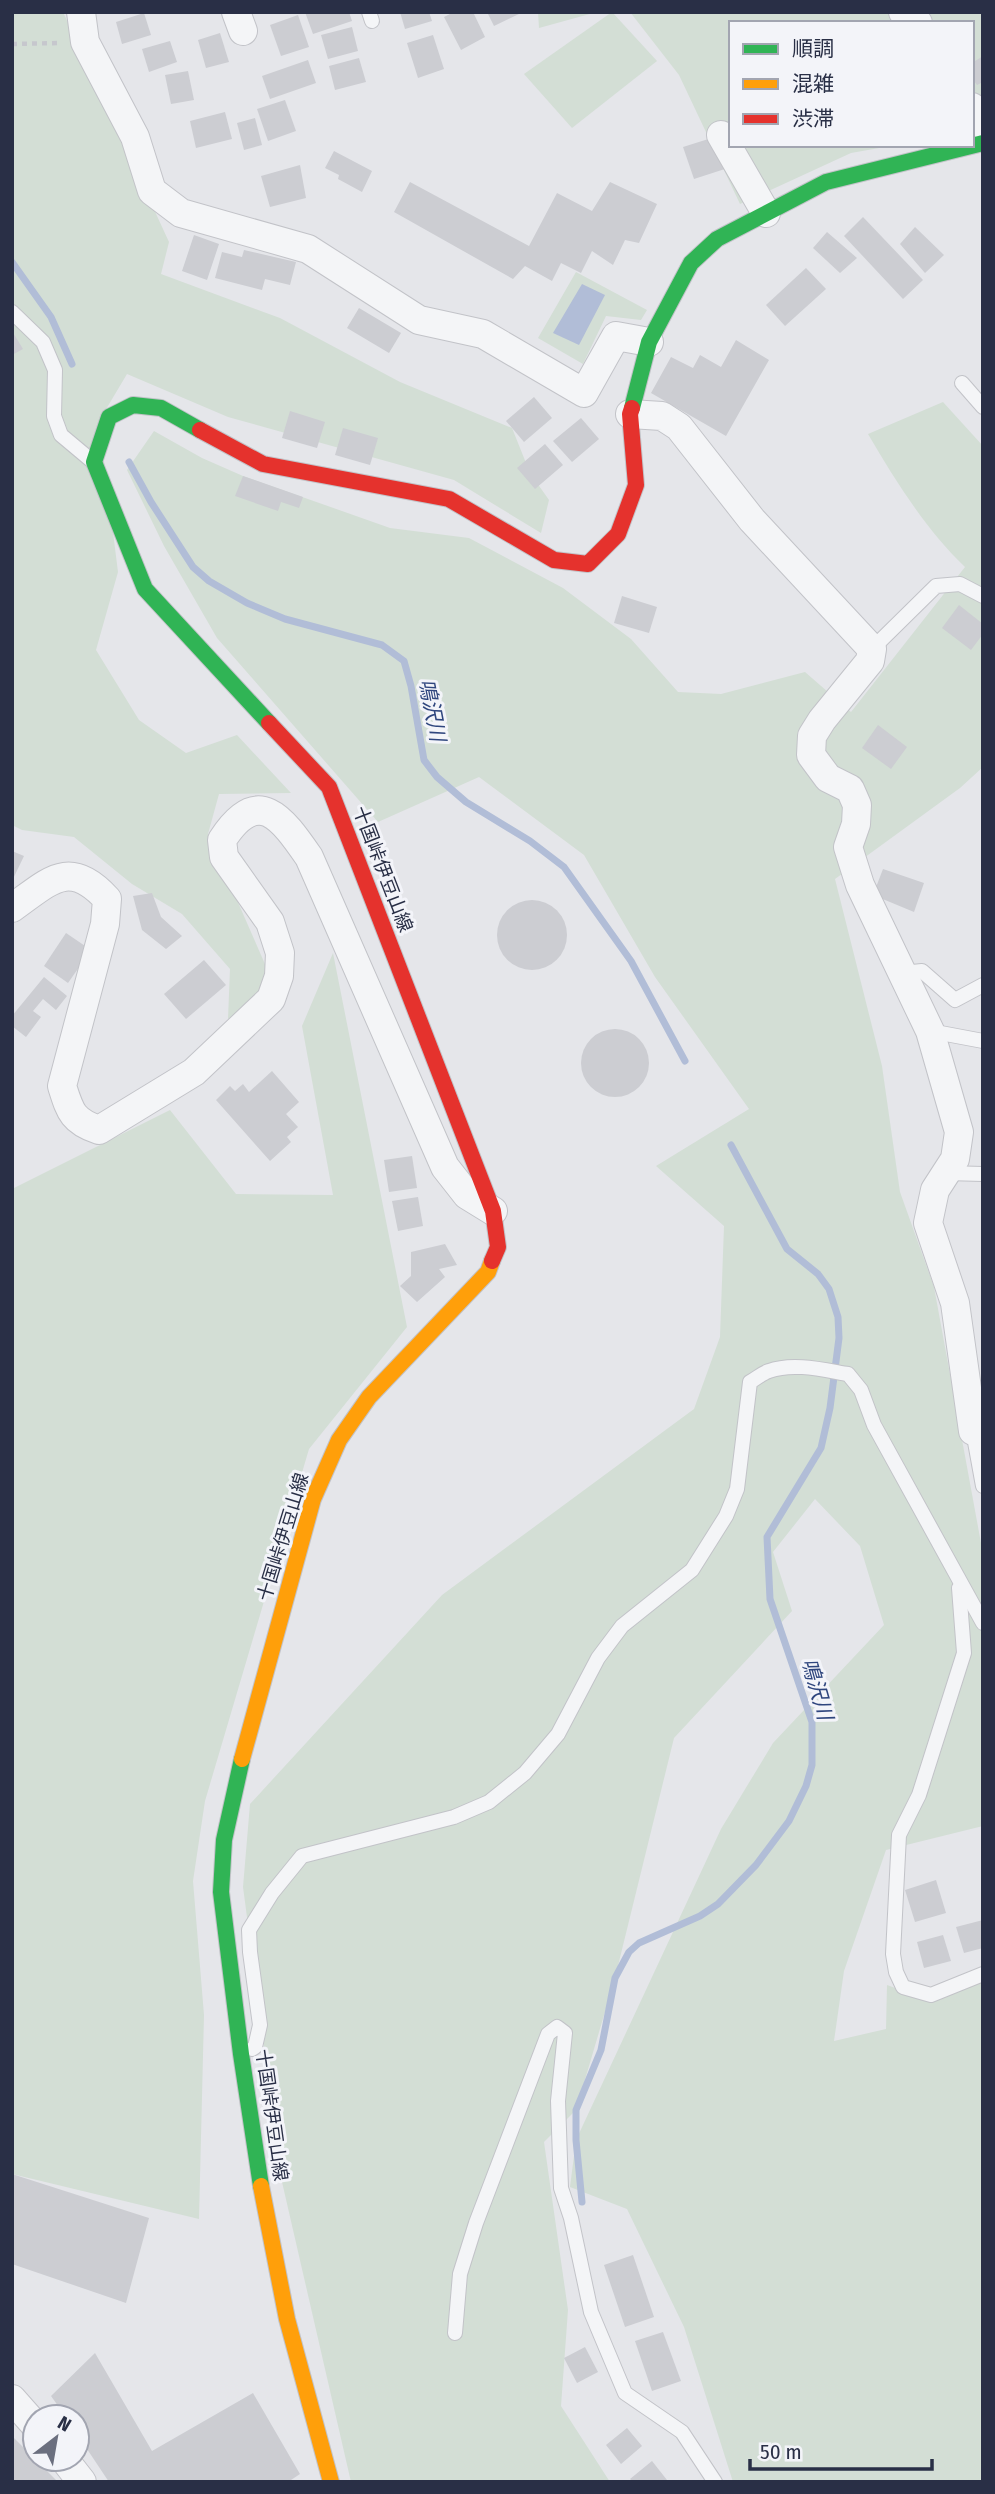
<svg xmlns="http://www.w3.org/2000/svg" width="995" height="2494" font-family="'Fira Sans Condensed','Noto Sans JP',sans-serif">
<style>
.green{fill:#d3ded5}
.water{fill:#b1bdd7}
.lines{fill:none;stroke-linecap:round;stroke-linejoin:round}
.stream{stroke:#b1bdd7;stroke-width:7}
.building{fill:#cccdd2}
.lane-casing{stroke:#c2c3c8;stroke-width:16}
.street-casing{stroke:#c2c3c8;stroke-width:30}
.fast-casing{stroke:#c2c3c8;stroke-width:18}
.slow-casing{stroke:#c2c3c8;stroke-width:18}
.jam-casing{stroke:#c2c3c8;stroke-width:18}
.path{stroke:#c6c7cd;stroke-width:4.5;stroke-dasharray:5 5;stroke-linecap:butt}
.lane{stroke:#f4f5f7;stroke-width:14}
.street{stroke:#f4f5f7;stroke-width:28}
.fast{stroke:#30b455;stroke-width:16}
.slow{stroke:#ff9f0a;stroke-width:16}
.jam{stroke:#e5322d;stroke-width:16}
.labels{text-anchor:middle;dominant-baseline:central;stroke-width:6;stroke-linejoin:round;paint-order:stroke}
.street-label{font-size:19px;fill:#292f46;stroke:#f3f4f9}
.water-label{font-size:21px;font-style:italic;fill:#2f467e;stroke:#f3f4f9}
</style>
<rect width="100%" height="100%" fill="#e5e6ea"/>
<g class="green">
<path d="M12 12H63L169 242 161 274 280 318 400 382 512 428 530 473 549 500 541 533 454 480 228 417 127 374 99 421 118 572 96 650 139 720 186 753 237 735 291 793 219 794 208 834 275 987 228 1019 230 969 182 914 132 884 74 837 22 830 12 825Z"/>
<path d="M538 12H597L539 28Z"/>
<path d="M612 12 657 61 572 128 524 74Z"/>
<path d="M630 12H983V130L972 132V23H731V145H896L851 153 740 204 679 75Z"/>
<path d="M576 272 647 310 641 320 606 316 583 364 538 338Z"/>
<path d="M943 402 983 446V767L960 788 835 879 882 1066 900 1192 934 1287 983 1554V1826L886 1850 844 1971 834 2041 886 2029 887 1985 928 2000 983 1981V2482H733L684 2327 627 2209 570 2187 576 2140 721 1829 773 1743 884 1625 860 1546 815 1499 773 1552 792 1611 674 1738 615 1978 576 2110 544 2142 568 2310 561 2406 610 2482H351L282 2182 243 1887 250 1804 442 1595 694 1409 720 1337 724 1226 656 1166 749 1109 655 977 584 855 479 777 378 822 217 638 164 546 127 470 154 431 202 458 243 476 390 528 469 538 563 588 631 639 678 692 721 694 805 672 851 712 965 567C926 530 895 480 868 434Z"/>
<path d="M333 953 407 1327 309 1449 205 1801 193 1881 204 2015 199 2219 12 2174V1189L170 1110 236 1194 333 1195 302 1026Z"/>
</g>
<path class="water" d="M582 284 605 295 579 345 553 333Z"/>
<g class="lines">
<g class="stream">
<path d="M12 262 51 317 72 364"/>
<path d="M129 462 151 502 193 567 209 581 247 603 285 619 382 645 404 661 411 686 424 760 437 777 466 802 530 841 564 867 631 961 685 1061"/>
<path d="M582 2202 576 2140V2110L601 2050 615 1978 629 1952 639 1943 700 1916 718 1904 756 1865 789 1821 806 1786 812 1765V1722L770 1599 767 1537 821 1448 830 1408 839 1338 838 1317 829 1289 818 1274 787 1249 731 1145"/>
</g>
</g>
<g class="building">
<path d="M305 12H349L352 21 313 34Z"/>
<path d="M400 12H429L432 21 405 29Z"/>
<path d="M454 12H473L485 37 461 50 444 17Z"/>
<path d="M487 12H518L519 14 494 26Z"/>
<path d="M144 13 151 35 122 44 116 22Z"/>
<path d="M298 15 309 47 281 56 270 25Z"/>
<path d="M352 27 358 51 328 59 321 35Z"/>
<path d="M220 33 229 62 206 68 198 40Z"/>
<path d="M433 35 444 69 418 78 407 43Z"/>
<path d="M170 41 177 62 149 72 142 49Z"/>
<path d="M983 56V82L977 85 972 78V63Z"/>
<path d="M359 58 366 82 335 90 329 66Z"/>
<path d="M308 60 316 83 270 99 262 76Z"/>
<path d="M188 71 194 100 171 104 165 75Z"/>
<path d="M285 100 296 131 268 141 257 109Z"/>
<path d="M225 112 232 139 196 148 190 121Z"/>
<path d="M255 118 262 145 244 150 237 123Z"/>
<path d="M721 135 731 167 694 179 683 147Z"/>
<path d="M334 151 372 171 362 192 338 179 339 175 325 168Z"/>
<path d="M300 165 306 198 270 207 261 176Z"/>
<path d="M410 182 529 246 557 193 592 211 610 182 657 204 639 243 625 240 613 265 592 251 581 273 561 263 552 281 525 266 513 279 394 212Z"/>
<path d="M863 217 923 280 903 299 844 236Z"/>
<path d="M915 227 944 255 925 273 900 244Z"/>
<path d="M827 232 857 258 840 273 813 248Z"/>
<path d="M194 235 219 244 207 280 182 271Z"/>
<path d="M244 250 296 262 290 285 265 279 262 290 215 278 222 252 242 257Z"/>
<path d="M806 268 826 289 785 326 766 305Z"/>
<path d="M359 308 401 333 389 353 347 328Z"/>
<path d="M12 331 23 349 12 355Z"/>
<path d="M736 340 769 360 726 436 651 393 671 357 693 368 700 355 721 367Z"/>
<path d="M534 397 552 418 524 442 506 421Z"/>
<path d="M290 411 325 422 317 448 282 438Z"/>
<path d="M581 418 599 439 572 462 553 441Z"/>
<path d="M343 428 378 438 370 465 335 455Z"/>
<path d="M545 444 563 465 535 489 517 468Z"/>
<path d="M243 476 303 497 299 508 281 502 278 511 235 496Z"/>
<path d="M622 596 657 607 649 633 614 623Z"/>
<path d="M959 605 983 624V634L971 650 942 628Z"/>
<path d="M878 725 907 747 891 769 862 748Z"/>
<path d="M12 851 24 856 12 881Z"/>
<path d="M883 869 924 883 914 912 873 895Z"/>
<path d="M152 893 161 917 182 936 166 949 142 930 133 896Z"/>
<circle cx="532" cy="935" r="35"/>
<path d="M66 933 91 950 68 983 44 966Z"/>
<path d="M204 960 226 985 186 1019 164 994Z"/>
<path d="M44 977 67 996 56 1010 43 999 33 1011 41 1017 26 1037 12 1026V1016Z"/>
<circle cx="615" cy="1063" r="34"/>
<path d="M272 1071 299 1102 286 1114 298 1127 287 1137 291 1142 270 1161 216 1100 230 1086 235 1091 243 1084 249 1092Z"/>
<path d="M412 1156 417 1188 389 1192 384 1160Z"/>
<path d="M418 1197 423 1226 398 1231 392 1201Z"/>
<path d="M445 1244 457 1265 439 1269 445 1277 417 1302 400 1286 411 1276V1252Z"/>
<path d="M936 1880 946 1913 915 1922 905 1890Z"/>
<path d="M983 1920V1948L964 1953 956 1927Z"/>
<path d="M943 1935 951 1961 924 1968 917 1942Z"/>
<path d="M12 2174 149 2218 126 2303 12 2264Z"/>
<path d="M633 2255 654 2317 625 2327 604 2265Z"/>
<path d="M663 2332 681 2381 652 2391 635 2341Z"/>
<path d="M585 2347 598 2372 577 2383 564 2358Z"/>
<path d="M95 2353 152 2451 253 2393 300 2474 288 2482H109L77 2434V2417H66L51 2396Z"/>
<path d="M627 2428 642 2446 621 2464 606 2445Z"/>
<path d="M12 2436 58 2482H12Z"/>
<path d="M652 2461 667 2480 633 2482 630 2479Z"/>
</g>
<g class="lines">
<g class="lane-casing">
<g id="lane">
<path d="M369 12 372 21"/>
<path d="M12 312 43 342 55 370 54 416 61 435 92 461"/>
<path d="M962 383 983 407"/>
<path d="M872 649 936 586 960 584 983 596"/>
<path d="M902 973 922 971 955 1000 983 985"/>
<path d="M930 1031 983 1041"/>
<path d="M946 1173 983 1174"/>
<path d="M978 1430 973 1431 983 1486"/>
<path d="M959 1588 964 1653 919 1795 899 1835 893 1954 896 1972 903 1987 931 1995 983 1974"/>
<path d="M252 2049 255 2047 260 2025 250 1952 249 1930 272 1893 302 1856 454 1817 489 1802 525 1773 558 1734 598 1658 622 1626 692 1570 726 1516 737 1489 750 1382C756 1379 762 1373 769 1371 793 1362 824 1370 848 1374L861 1390 874 1425 983 1623"/>
<path d="M455 2333 460 2274 476 2223 548 2034 557 2027 565 2033 558 2101 561 2188 571 2218 591 2312 625 2393 682 2432 715 2482"/>
</g>
</g>
<g class="street-casing">
<g id="street">
<path d="M81 12 85 42 135 137 152 191 181 213 308 249 419 320 483 334 584 393 616 336 649 342"/>
<path d="M236 12 243 31"/>
<path d="M903 12 918 23"/>
<path d="M972 107 983 129"/>
<path d="M721 135 766 213"/>
<path d="M630 414 662 416 679 427 752 520 872 649 870 661 822 720 812 736 811 755 828 778 850 789 857 805 856 824 848 847 860 885 930 1031 959 1132 955 1159 935 1190 928 1223 955 1303 973 1431"/>
<path d="M12 908C49 882 69 857 107 899L105 924 62 1086C70 1111 72 1121 99 1130L194 1072 271 999 279 976 280 953 270 922 224 857 222 840C258 784 282 818 309 857L445 1167 467 1195 493 1211"/>
<path d="M12 2399 35 2425"/>
<path d="M64 2459 82 2482"/>
</g>
</g>
<g class="fast-casing">
<g id="fast">
<path d="M632 408 649 342 691 263 717 239 826 182 983 143"/>
<path d="M200 430 161 408 133 405 109 417 94 462 145 589 269 723"/>
<path d="M242 1759 224 1840 221 1892 241 2054 261 2186"/>
</g>
</g>
<g class="slow-casing">
<g id="slow">
<path d="M242 1759 313 1499 339 1440 369 1397 488 1272 492 1261"/>
<path d="M261 2186 287 2319 331 2482"/>
</g>
</g>
<g class="jam-casing">
<g id="jam">
<path d="M200 430 263 464 449 499 554 560 588 564 618 534 636 485 630 414 632 408"/>
<path d="M269 723 329 787 493 1211 498 1247 492 1261"/>
</g>
</g>
<path class="path" d="M12 44 60 43"/>
<use href="#lane" class="lane"/>
<use href="#street" class="street"/>
<use href="#fast" class="fast"/>
<use href="#slow" class="slow"/>
<use href="#jam" class="jam"/>
</g>
<g class="labels">
<g class="street-label">
<text transform="translate(383 869) rotate(69)">十国峠伊豆山線</text>
<text transform="translate(283 1537) rotate(-73)">十国峠伊豆山線</text>
<text transform="translate(272 2115) rotate(82)">十国峠伊豆山線</text>
</g>
<g class="water-label">
<text transform="translate(432 710) rotate(79)">鳴沢川</text>
<text transform="translate(817 1689) rotate(74)">鳴沢川</text>
</g>
</g>
<rect width="995" height="2494" fill="none" stroke="#292f46" stroke-width="28"/>
<rect x="729" y="21" width="245" height="126" fill="#f3f4f9" stroke="#a2a5b1" stroke-width="2"/>
<rect x="743" y="44" width="35" height="10" fill="#30b455" stroke="#a2a5b1" stroke-width="2"/>
<text x="792" y="56" font-size="21" fill="#292f46">順調</text>
<rect x="743" y="79" width="35" height="10" fill="#ff9f0a" stroke="#a2a5b1" stroke-width="2"/>
<text x="792" y="91" font-size="21" fill="#292f46">混雑</text>
<rect x="743" y="114" width="35" height="10" fill="#e5322d" stroke="#a2a5b1" stroke-width="2"/>
<text x="792" y="126" font-size="21" fill="#292f46">渋滞</text>
<g transform="translate(56 2438) rotate(31)"><circle r="33" fill="#f3f4f9" stroke="#a2a5b1" stroke-width="2"/>
<path d="M0-5L12 26L0 18L-12 26Z" fill="#6b6f7f"/>
<text y="-10" font-size="19" font-weight="bold" text-anchor="middle" fill="#292f46">N</text>
</g>
<path d="M750 2459v10h182v-10" fill="none" stroke="#292f46" stroke-width="3.5"/>
<text x="760" y="2459" font-size="21" fill="#292f46" stroke="#f3f4f9" stroke-width="5" paint-order="stroke">50 m</text>
</svg>
